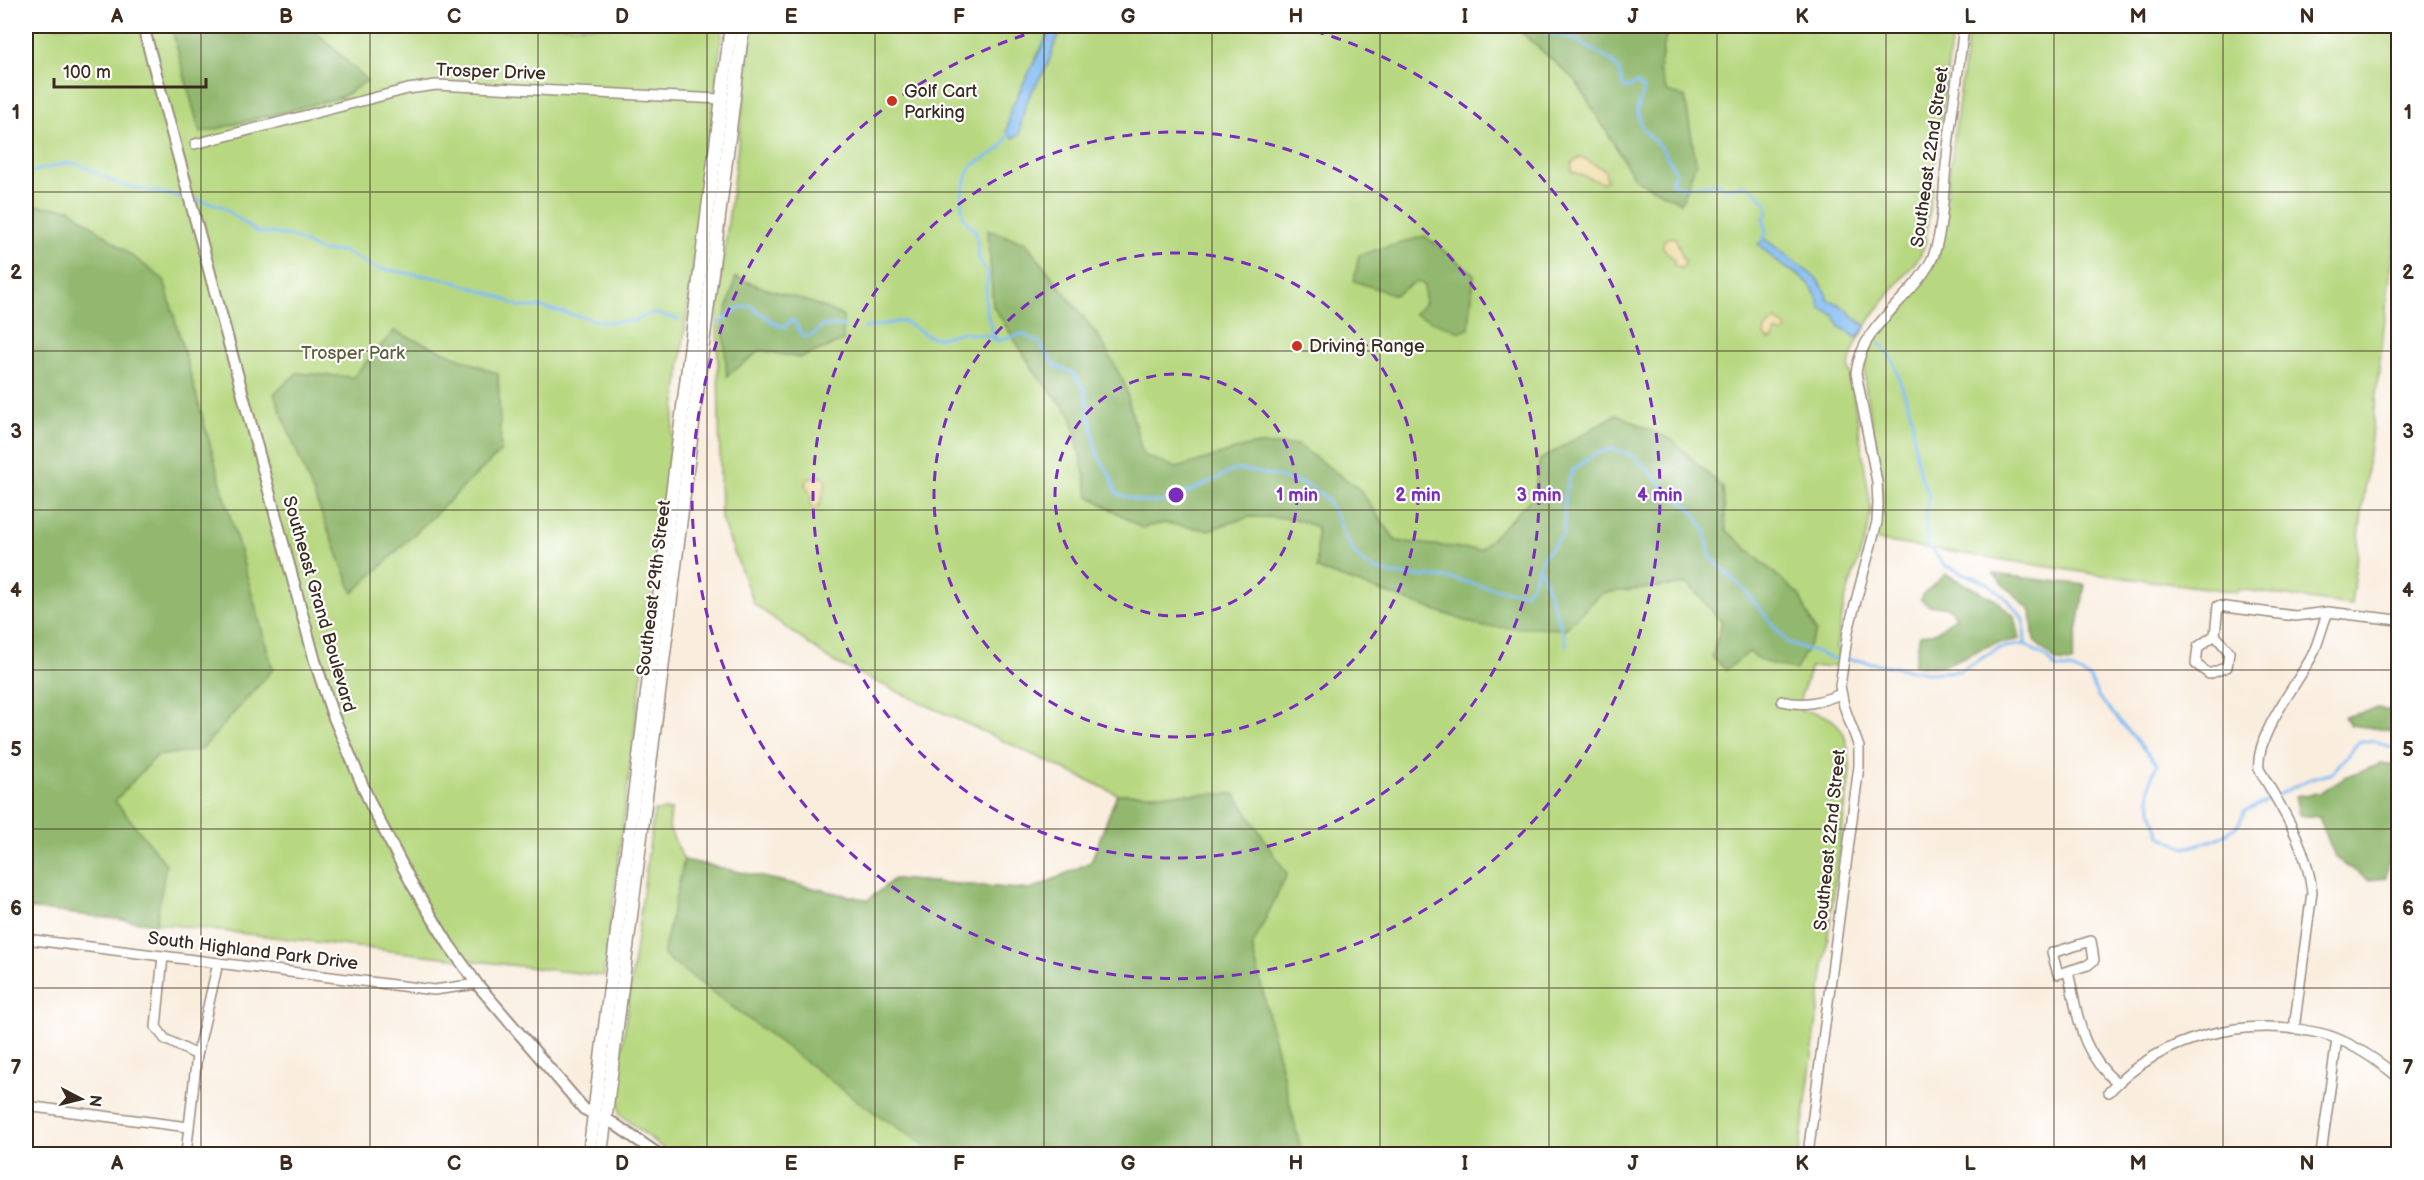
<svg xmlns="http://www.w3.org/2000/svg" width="2424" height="1180" font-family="'Balsamiq Sans',sans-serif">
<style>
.green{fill:#b7d880;stroke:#79814f;stroke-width:1.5}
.forest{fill:#91b86e;stroke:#667146;stroke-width:1.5}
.sand{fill:#eeda9e;stroke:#94825e;stroke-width:1.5}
.water{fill:#81bcf3;stroke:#5e7388;stroke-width:1.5}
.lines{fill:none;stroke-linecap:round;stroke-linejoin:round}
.stream{stroke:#81bcf3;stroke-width:3}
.minor-casing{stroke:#9a8c7e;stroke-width:12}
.tertiary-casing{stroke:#9a8c7e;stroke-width:14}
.secondary-casing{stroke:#9a8c7e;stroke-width:15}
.minor{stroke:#fff;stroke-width:9}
.tertiary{stroke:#fff;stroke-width:10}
.secondary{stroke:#fff;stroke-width:12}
.grid{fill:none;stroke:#3b2a1e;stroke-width:1.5;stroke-opacity:0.55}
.ring{fill:none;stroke:#7b2cbf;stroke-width:3;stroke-dasharray:10 8}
.poi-dot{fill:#c8321e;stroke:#fff;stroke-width:2}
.labels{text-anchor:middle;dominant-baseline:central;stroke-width:4.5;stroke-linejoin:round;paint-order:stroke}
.street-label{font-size:18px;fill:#3b2a1e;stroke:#fff}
.poi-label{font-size:18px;fill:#3b2a1e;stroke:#fff;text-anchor:start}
.park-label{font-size:18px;fill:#605e3b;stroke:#fff}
.centre{fill:#7b2cbf;stroke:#fff;stroke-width:3}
.ring-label{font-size:18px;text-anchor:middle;font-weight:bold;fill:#7b2cbf;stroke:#fff;stroke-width:4.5;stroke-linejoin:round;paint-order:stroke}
.neatline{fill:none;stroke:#3b2a1e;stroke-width:2}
.grid-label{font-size:20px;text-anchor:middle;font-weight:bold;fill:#3b2a1e}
</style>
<rect width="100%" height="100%" fill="#fff"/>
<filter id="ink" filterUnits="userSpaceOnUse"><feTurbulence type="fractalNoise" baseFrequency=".0167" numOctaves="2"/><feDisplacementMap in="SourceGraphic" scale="12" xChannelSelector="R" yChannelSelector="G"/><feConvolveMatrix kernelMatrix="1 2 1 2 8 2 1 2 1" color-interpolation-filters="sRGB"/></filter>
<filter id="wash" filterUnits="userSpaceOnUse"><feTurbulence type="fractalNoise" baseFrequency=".008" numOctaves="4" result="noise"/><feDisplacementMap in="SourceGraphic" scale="24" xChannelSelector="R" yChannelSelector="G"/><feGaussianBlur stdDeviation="1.35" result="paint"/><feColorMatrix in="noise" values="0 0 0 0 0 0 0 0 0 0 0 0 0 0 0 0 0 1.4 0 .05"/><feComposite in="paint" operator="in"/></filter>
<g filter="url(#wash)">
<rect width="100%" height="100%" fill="#f9edde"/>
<g class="green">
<path d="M26 26H723L604 976 26 908Z"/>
<path d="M753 26H1953L1925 243 1920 256C1897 286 1855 329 1849 367L1871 508 1868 530 1845 600 1836 647 1840 651 1837 666 1811 667 1801 696V711C1841 713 1849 734 1850 771L1799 1154H670L620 1114 617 1086 654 811 671 810 669 828 684 860 868 900 894 879 1031 890 1091 862 1117 794 832 661 754 604 721 518 717 310Z"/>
<path d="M1969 26H2398V209L2351 605 2238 589V592L2094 574 1874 540C1879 520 1883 502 1882 481 1881 446 1856 385 1868 353 1881 318 1920 291 1938 257Z"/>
</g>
<g class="forest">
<path d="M171 26H310L367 81 342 97 200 133Z"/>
<path d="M1514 26H1668L1659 70 1667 92 1685 97 1696 163 1681 203 1635 179 1576 81Z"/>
<path d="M26 205 70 209 164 280 273 669 201 750 156 756 115 801 166 864 156 924 26 908Z"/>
<path d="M988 230 1026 243 1101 340 1124 383 1143 455 1177 468 1251 445H1298L1359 489 1396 541 1480 550 1533 497 1540 460 1617 414 1673 441 1723 488 1726 530 1799 595 1816 632 1796 670 1764 662 1749 652 1726 670 1712 657 1722 622 1688 584 1602 593 1565 629 1483 627 1317 569V527L1292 518 1249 517 1208 530 1164 523 1142 528 1089 496 1071 415 1037 375 993 306Z"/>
<path d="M1425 236 1474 274 1469 329 1460 332 1414 314 1425 303 1424 284 1415 282 1395 295 1354 281 1359 255Z"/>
<path d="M736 277C771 294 810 297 843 317V341L800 358 761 350 727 376 723 323Z"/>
<path d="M394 331 498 374 501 451 353 593 274 394 297 373 353 377Z"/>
<path d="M1946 574 1996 600 2015 617 2020 639C2008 642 1994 643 1983 648 1958 659 1943 671 1914 664L1920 635 1936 632 1956 617 1949 608 1928 605 1921 600 1922 595Z"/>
<path d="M1993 574 2085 585 2072 663 2057 662 2034 641 2031 611Z"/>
<path d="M2377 709 2398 711V734L2388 730 2351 725 2344 717Z"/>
<path d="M2381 764 2398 766V818L2395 821 2386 878 2368 880 2335 857 2319 817 2299 815 2295 796 2319 793 2345 777Z"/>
<path d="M1117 794H1235L1287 874 1252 947 1302 1154H938L866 1107 663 955 684 860 868 900 894 879 1031 890 1091 862Z"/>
</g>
<g class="sand">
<path d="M1581 157 1605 170 1607 180 1602 183 1571 171 1572 163Z"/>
<path d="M1672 237 1676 239 1685 263 1681 269 1674 265V260L1662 246 1665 239Z"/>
<path d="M1775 320 1783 324 1787 331 1782 334 1776 331 1773 339 1769 340 1764 336 1765 329Z"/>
<path d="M822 476 826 481C826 484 820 505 818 507L812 508 810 504 811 496 805 484 807 479Z"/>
</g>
<g class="water">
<path d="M1052 26H1066C1053 37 1054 53 1046 68 1029 97 1024 99 1020 134L1014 138 1007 132 1010 111Z"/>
<path d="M1765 239 1816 278 1825 290 1828 300C1845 303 1852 318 1866 326L1857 338 1840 327 1834 315 1821 309C1812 281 1807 280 1783 266 1774 261 1766 250 1758 244Z"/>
</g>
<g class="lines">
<g class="stream">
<path d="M1539 26C1546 37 1558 34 1569 37 1574 38 1581 43 1586 46 1603 56 1622 62 1622 85L1626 89 1637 83 1644 90 1637 110 1642 128 1664 151 1676 172 1671 181 1673 185 1681 187 1719 184 1727 188 1748 185 1766 202 1768 211 1764 219 1766 234 1762 240 1763 242"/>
<path d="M26 173 67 163 79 164 121 185 187 198"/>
<path d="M194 199 221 206 257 232 291 236 321 251H343L375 268 446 279 500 297 520 307H540L604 322 634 321 652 313 678 319"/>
<path d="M720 323 738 308 750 306 776 324 785 327 792 319 804 337 813 335 822 326H844"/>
<path d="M864 328 903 321C934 338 927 343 963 332 977 337 980 331 996 340"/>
<path d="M997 341 1022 334 1039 342 1055 366 1072 372 1085 390 1097 454 1112 478 1116 493C1161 513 1176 497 1218 478 1224 475 1233 469 1239 470 1256 470 1276 477 1293 481 1344 492 1332 533 1364 563 1383 580 1429 574 1453 579 1477 584 1500 592 1525 592L1531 587 1543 557 1563 535 1566 490 1572 471 1593 455 1610 449 1621 451 1636 458 1676 499 1690 507 1705 530 1710 556 1744 590 1787 642 1834 659 1856 660 1927 673 1960 671 1999 648 2025 644 2047 658 2056 668 2074 670 2090 678 2097 695 2157 764C2143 794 2151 806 2160 836L2185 848 2217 839 2237 827 2245 811 2308 780 2332 773 2358 743 2374 740 2398 751"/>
<path d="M997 341C985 314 983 303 988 274L979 259 976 232 964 218 962 210V194L970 167 1000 149 1010 133"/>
<path d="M1879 343 1893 360 1912 417 1915 451 1920 475 1929 495 1925 523 1928 545 1944 565 1987 583 2009 601 2024 620 2025 644"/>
<path d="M1540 567 1567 645"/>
</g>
</g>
</g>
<g filter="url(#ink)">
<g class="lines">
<g class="minor-casing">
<g id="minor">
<path d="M195 144 408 89 436 85 721 99"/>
<path d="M2215 635 2229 652 2227 667 2209 674 2196 664 2198 647 2215 635 2218 606 2295 616 2328 612 2398 620"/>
<path d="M1782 701C1804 707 1820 702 1841 694"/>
<path d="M26 939 434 990 477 984"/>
<path d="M2091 941 2094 960 2088 965 2058 974 2052 953Z"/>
<path d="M163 956 156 1027 165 1039 197 1055"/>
<path d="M2068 972C2079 1018 2079 1051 2117 1083"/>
<path d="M2294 1029 2312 892C2307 845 2282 809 2259 769 2255 735 2296 686 2312 656 2319 642 2322 626 2328 612"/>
<path d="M2109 1092C2161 1036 2245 1016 2319 1033 2347 1039 2377 1060 2398 1077"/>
<path d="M26 1106 188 1127"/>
<path d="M186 1154 197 1055 218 963"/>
<path d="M1808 1154 1859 766V747L1844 706 1840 686 1848 631 1877 522 1878 504 1877 482 1856 373C1862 324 1909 302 1931 261 1944 235 1943 186 1947 157 1951 113 1959 70 1964 26"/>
<path d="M2321 1154 2337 1039"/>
</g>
</g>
<g class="tertiary-casing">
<path id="tertiary" d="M143 26 315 661 332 713 371 805 413 886 449 945 477 984 584 1109 613 1123 658 1154"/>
</g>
<g class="secondary-casing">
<g id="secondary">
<path d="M589 1154 731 26"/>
<path d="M601 1154 743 26"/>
</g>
</g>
<use href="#minor" class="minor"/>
<use href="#tertiary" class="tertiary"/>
<use href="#secondary" class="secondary"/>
</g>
</g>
<path class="grid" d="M201 26V1154M370 26V1154M538 26V1154M707 26V1154M875 26V1154M1044 26V1154M1212 26V1154M1380 26V1154M1549 26V1154M1717 26V1154M1886 26V1154M2054 26V1154M2223 26V1154M26 192H2398M26 351H2398M26 510H2398M26 670H2398M26 829H2398M26 988H2398"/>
<g class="ring">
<circle cx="1176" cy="495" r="121"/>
<circle cx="1176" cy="495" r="242"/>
<circle cx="1176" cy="495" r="363"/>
<path d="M1297 26A484 484 0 1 1 1055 26"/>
</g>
<g class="poi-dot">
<circle cx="892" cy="101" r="6"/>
<circle cx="1297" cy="346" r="6"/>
</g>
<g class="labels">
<g class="street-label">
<text transform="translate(491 72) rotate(2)">Trosper Drive</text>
<text transform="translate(1930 157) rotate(-82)">Southeast 22nd Street</text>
<text transform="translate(654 588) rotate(-83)">Southeast 29th Street</text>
<text transform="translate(319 604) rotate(74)">Southeast Grand Boulevard</text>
<text transform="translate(1830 840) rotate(-84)">Southeast 22nd Street</text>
<text transform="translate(253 951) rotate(7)">South Highland Park Drive</text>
</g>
<g class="poi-label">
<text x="904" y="91">Golf Cart<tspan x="904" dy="21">Parking</tspan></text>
<text x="1309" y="346">Driving Range</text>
</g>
<g class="park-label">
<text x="353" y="353">Trosper Park</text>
</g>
</g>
<circle cx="1176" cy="495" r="9" class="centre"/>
<g class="ring-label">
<text x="1297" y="501">1 min</text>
<text x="1418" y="501">2 min</text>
<text x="1539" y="501">3 min</text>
<text x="1660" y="501">4 min</text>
</g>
<rect width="2424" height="1180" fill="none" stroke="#fff" stroke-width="66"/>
<g transform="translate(81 1099) rotate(97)" stroke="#ffffff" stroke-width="4.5" paint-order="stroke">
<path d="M0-4.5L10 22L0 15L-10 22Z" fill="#3b2a1e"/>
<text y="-9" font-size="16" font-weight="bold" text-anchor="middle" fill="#3b2a1e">N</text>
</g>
<path d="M54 78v9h152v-9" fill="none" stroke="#3b2a1e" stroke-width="3"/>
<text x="63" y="78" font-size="18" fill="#3b2a1e" stroke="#ffffff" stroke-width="4.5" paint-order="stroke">100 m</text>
<rect x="33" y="33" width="2358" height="1114" class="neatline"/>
<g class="grid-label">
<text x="117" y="23">A</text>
<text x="286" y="23">B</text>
<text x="454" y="23">C</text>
<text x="622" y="23">D</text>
<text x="791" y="23">E</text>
<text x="959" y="23">F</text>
<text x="1128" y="23">G</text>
<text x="1296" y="23">H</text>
<text x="1465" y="23">I</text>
<text x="1633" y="23">J</text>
<text x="1802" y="23">K</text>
<text x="1970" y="23">L</text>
<text x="2138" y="23">M</text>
<text x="2307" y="23">N</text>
<text x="16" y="119">1</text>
<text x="2408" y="119">1</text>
<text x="16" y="279">2</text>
<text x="2408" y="279">2</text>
<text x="16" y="438">3</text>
<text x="2408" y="438">3</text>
<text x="16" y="597">4</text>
<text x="2408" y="597">4</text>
<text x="16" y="756">5</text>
<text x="2408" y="756">5</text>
<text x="16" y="915">6</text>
<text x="2408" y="915">6</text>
<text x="16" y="1074">7</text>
<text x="2408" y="1074">7</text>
<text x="117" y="1170">A</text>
<text x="286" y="1170">B</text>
<text x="454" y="1170">C</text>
<text x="622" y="1170">D</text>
<text x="791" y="1170">E</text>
<text x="959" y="1170">F</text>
<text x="1128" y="1170">G</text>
<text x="1296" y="1170">H</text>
<text x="1465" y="1170">I</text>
<text x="1633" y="1170">J</text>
<text x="1802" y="1170">K</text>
<text x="1970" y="1170">L</text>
<text x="2138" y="1170">M</text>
<text x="2307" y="1170">N</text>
</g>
</svg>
